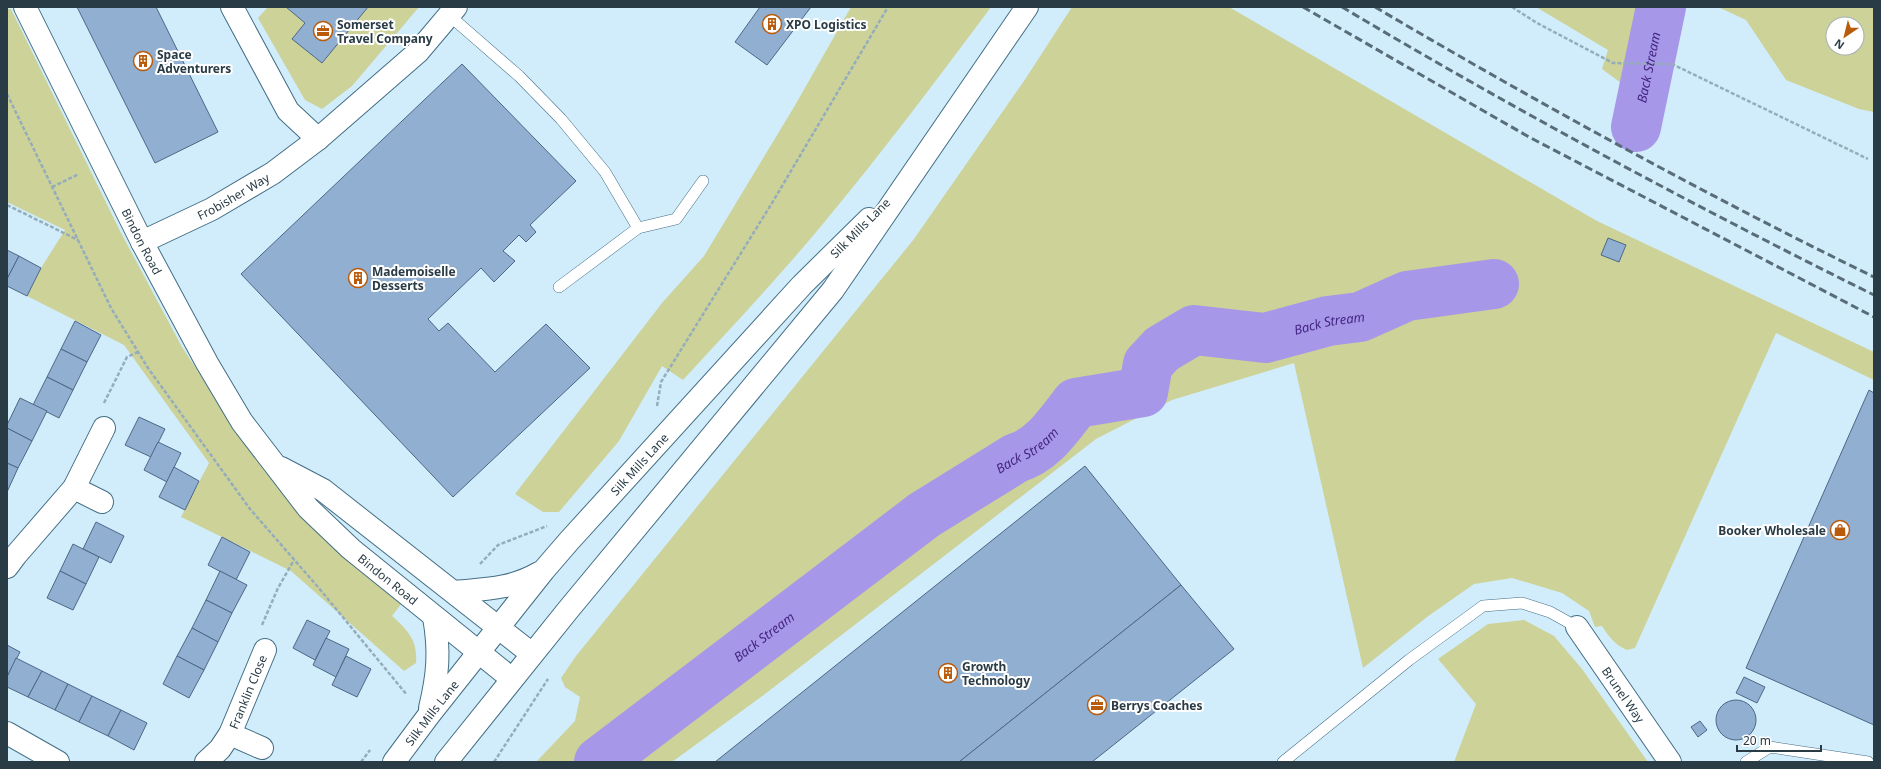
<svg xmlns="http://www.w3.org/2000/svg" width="1881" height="769" font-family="'Noto Sans',sans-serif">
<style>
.green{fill:#cdd298;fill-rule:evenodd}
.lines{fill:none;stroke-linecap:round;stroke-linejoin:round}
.river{stroke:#a797e8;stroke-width:50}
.building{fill:#91afd1;stroke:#4c6786}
.service-casing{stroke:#436e84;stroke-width:12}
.minor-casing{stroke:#436e84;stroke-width:24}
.primary-casing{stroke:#436e84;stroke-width:24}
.path{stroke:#95adbb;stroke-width:2.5;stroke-dasharray:4 2;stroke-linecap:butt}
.service{stroke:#fff;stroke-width:11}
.minor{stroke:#fff;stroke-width:22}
.primary{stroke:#fff;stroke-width:22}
.rail{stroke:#586d78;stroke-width:3;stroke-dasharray:8 4;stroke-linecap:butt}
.labels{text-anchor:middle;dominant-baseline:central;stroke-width:4;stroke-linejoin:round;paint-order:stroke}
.poi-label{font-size:12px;font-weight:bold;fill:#293b45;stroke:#fff;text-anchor:start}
.street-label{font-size:12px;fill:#293b45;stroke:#fff}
.water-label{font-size:13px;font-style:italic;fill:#442683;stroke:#fff}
</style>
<rect width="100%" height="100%" fill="#d1edfc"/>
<g class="green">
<path d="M268 7H286L305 23 292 39 322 63 368 7H419L352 86 322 109 305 100 258 18Z"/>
<path d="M851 7H991C936 81 881 154 822 225 778 278 730 329 683 380L662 366 619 441 559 512H543L515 494 662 303 704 256 794 107Z"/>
<path d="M1072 7H1229L1597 221 1874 352V380L1776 333 1635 648 1627 650C1615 645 1609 637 1602 626L1595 627 1589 611 1562 593 1512 578 1474 584 1427 617 1363 668 1294 363 1172 400 1096 439 765 694 672 762H536L575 721 580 697 565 687 561 678 576 656 914 239 1024 81ZM1626 246 1619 262 1601 255Z"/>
<path d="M1536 7H1682L1673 43 1663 100 1621 83 1602 69 1608 50Z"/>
<path d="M1718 7H1874V112L1859 109 1786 80 1746 20ZM1833 24H1857V48H1833Z"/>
<path d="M7 9H11L120 231 182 347 236 429 402 603 392 616C408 630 418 641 416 663L404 671 291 571 181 517 209 463 124 345 27 296 41 268 65 230 7 202Z"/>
<path d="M1524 620 1554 636 1582 669 1648 762H1454L1476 704 1438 659 1488 624Z"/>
</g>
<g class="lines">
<g class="river">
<path id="s1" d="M1636 127 1661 7"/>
<path id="s2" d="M599 762 924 515 1016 458C1043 450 1059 425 1076 403L1143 392 1148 364 1162 349 1194 330 1265 338 1328 321 1360 317 1407 296 1494 284"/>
</g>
</g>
<g class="building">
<path d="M77 7H156L218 132 155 163Z"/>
<path d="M286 7H368L322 63 292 39 305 23Z"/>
<path d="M760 7H811L767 65 735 42Z"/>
<path d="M462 64 576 181 530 225 536 232 526 242 519 235 503 251 515 261 494 282 481 268 428 319 439 331 448 323 495 372 546 324 590 368 453 497 241 274Z"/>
<path d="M1608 238 1626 245 1619 262 1601 255Z"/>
<path d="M7 250 19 256 7 279Z"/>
<path d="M19 256 41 268 27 296 7 286V279Z"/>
<path d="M75 321 101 335 87 362 61 349Z"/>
<path d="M61 349 87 362 73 390 47 377Z"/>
<path d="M47 377 73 390 59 418 33 405Z"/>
<path d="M1869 390 1874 393V725L1746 668Z"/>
<path d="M20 398 47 411 32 441 7 428V425Z"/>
<path d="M139 417 165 429 151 457 125 445Z"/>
<path d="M7 428 32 441 18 468 7 463Z"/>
<path d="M158 442 181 453 167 482 144 470Z"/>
<path d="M7 463 18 468 7 492Z"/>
<path d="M1085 466 1181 585 959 762H715Z"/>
<path d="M174 467 199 481 185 510 159 497Z"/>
<path d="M96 522 124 536 111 563 83 549Z"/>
<path d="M222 537 250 552 236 580 208 565Z"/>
<path d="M73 544 99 557 86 584 60 571Z"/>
<path d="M60 571 86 584 73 610 47 598Z"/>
<path d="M220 571 247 585 232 613 206 600Z"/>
<path d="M1181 585 1234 649 1092 762H959Z"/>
<path d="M206 600 232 613 218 642 192 628Z"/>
<path d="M307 620 330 631 315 660 293 648Z"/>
<path d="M192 628 218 642 204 670 177 656Z"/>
<path d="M326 638 349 649 336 677 313 665Z"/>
<path d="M7 645 20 652 7 677Z"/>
<path d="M177 656 204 670 189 698 163 684Z"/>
<path d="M346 656 371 669 357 697 332 685Z"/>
<path d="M16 658 42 671 28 697 7 687V677Z"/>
<path d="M42 671 68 684 55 710 28 697Z"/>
<path d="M1744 677 1765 687 1757 703 1736 693Z"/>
<path d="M68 684 92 696 79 722 55 710Z"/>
<path d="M92 696 121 710 108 736 79 722Z"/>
<circle cx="1736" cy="720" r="20"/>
<path d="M121 710 147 723 134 750 108 736Z"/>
<path d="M1700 721 1707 730 1698 737 1691 727Z"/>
</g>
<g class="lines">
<g class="service-casing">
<g id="service">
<path d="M450 16 519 76 561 119 605 172 638 228 559 287"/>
<path d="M638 228 676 219 703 181"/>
<path d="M1283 762 1409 660 1483 606 1522 603 1550 612 1577 627"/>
<path d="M1746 762 1770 747 1868 762"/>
</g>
</g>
<g class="minor-casing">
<g id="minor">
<path id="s3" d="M25 7 142 242 207 363 242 422 308 508 351 549 512 679"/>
<path d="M232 7 288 111 318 139"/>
<path id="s4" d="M142 242 212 209 273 173 318 139 418 52 456 7"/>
<path d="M281 468 323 490 532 654"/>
<path d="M74 488 102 502"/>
<path d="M7 567 16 555 74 488 104 428"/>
<path id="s5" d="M1577 627 1670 762"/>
<path d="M7 733 58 762"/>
<path d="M230 734 262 748"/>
<path id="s6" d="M206 762 220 749 230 734 265 650"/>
</g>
</g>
<g class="primary-casing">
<g id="primary">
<path d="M454 592C486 589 511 589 539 573"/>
<path d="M430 708C438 675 440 651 434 617"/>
<path id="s7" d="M394 762 429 715 544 570 569 541 802 285 869 219"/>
<path d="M446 762 568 610 833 290 1027 7"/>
</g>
</g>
<g class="path">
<path d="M1512 7 1537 23 1613 63 1672 64 1868 159"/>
<path d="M7 94 111 308 148 368 250 509 318 587 407 695"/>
<path d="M52 187 79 174"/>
<path d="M7 205 78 240"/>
<path d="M104 403 127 357 138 352"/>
<path d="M657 406 661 382 772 203 888 7"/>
<path d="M480 564 498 545 547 526"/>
<path d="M262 625 278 588 294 560"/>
<path d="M361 762 370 750"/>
<path d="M494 762 548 679"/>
</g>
<use href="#service" class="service"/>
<use href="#minor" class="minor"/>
<use href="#primary" class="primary"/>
<g class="rail">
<path d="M1303 7 1529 137 1874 317"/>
<path d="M1342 7C1515 110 1694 206 1874 295"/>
<path d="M1375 7C1538 103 1704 194 1874 277"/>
</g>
</g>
<defs>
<g id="building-ring" transform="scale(1)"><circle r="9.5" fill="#fff" stroke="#b95b0b" stroke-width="1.5"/><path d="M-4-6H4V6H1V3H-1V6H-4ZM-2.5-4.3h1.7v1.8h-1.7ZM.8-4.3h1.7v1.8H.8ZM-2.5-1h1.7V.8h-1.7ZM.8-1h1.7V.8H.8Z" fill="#b95b0b"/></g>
<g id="office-ring" transform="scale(1)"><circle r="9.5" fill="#fff" stroke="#b95b0b" stroke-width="1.5"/><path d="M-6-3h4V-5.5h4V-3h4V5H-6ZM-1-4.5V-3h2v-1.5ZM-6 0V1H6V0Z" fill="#b95b0b"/></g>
<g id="shop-ring" transform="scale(1)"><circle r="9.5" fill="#fff" stroke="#b95b0b" stroke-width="1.5"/><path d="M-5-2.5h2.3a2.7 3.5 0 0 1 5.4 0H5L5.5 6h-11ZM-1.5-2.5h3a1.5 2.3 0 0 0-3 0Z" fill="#b95b0b"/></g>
</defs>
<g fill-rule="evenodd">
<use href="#building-ring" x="772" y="24"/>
<use href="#office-ring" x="323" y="31"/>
<use href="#building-ring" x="143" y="61"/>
<use href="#building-ring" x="358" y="278"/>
<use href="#shop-ring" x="1840" y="530"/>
<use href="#building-ring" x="948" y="673"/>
<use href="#office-ring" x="1097" y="705"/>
</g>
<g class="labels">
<g class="poi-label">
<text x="337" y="24">Somerset<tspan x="337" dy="14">Travel Company</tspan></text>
<text x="786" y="24">XPO Logistics</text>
<text x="157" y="54">Space<tspan x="157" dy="14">Adventurers</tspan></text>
<text x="372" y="271">Mademoiselle<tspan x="372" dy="14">Desserts</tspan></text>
<text x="1826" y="530" text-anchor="end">Booker Wholesale</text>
<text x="962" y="666">Growth<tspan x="962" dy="14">Technology</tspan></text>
<text x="1111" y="705">Berrys Coaches</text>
</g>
<g class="street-label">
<text stroke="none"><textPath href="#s4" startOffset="102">Frobisher Way</textPath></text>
<text transform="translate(860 228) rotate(-45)">Silk Mills Lane</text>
<text stroke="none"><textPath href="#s3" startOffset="262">Bindon Road</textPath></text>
<text stroke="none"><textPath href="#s7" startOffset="386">Silk Mills Lane</textPath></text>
<text stroke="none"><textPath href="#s3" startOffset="684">Bindon Road</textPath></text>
<text stroke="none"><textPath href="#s6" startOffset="83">Franklin Close</textPath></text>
<text stroke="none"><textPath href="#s5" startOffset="82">Brunel Way</textPath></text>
<text stroke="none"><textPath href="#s7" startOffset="62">Silk Mills Lane</textPath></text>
</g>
<g class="water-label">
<text stroke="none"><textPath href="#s1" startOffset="61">Back Stream</textPath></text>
<text stroke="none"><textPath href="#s2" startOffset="891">Back Stream</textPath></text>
<text stroke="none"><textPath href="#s2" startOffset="530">Back Stream</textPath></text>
<text stroke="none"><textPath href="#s2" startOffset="207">Back Stream</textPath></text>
</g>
</g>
<rect width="1881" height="769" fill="none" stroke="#293b45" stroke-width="16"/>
<g transform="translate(1845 36) rotate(215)"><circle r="19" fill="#ffffff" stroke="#a9b1b5"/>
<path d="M0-3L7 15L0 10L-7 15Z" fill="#b95b0b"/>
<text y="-6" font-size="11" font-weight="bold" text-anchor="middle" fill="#293b45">N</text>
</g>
<path d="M1737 745v6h84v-6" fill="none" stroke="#293b45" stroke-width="2"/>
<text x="1743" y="745" font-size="12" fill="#293b45" stroke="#ffffff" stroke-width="3" paint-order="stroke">20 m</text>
</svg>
